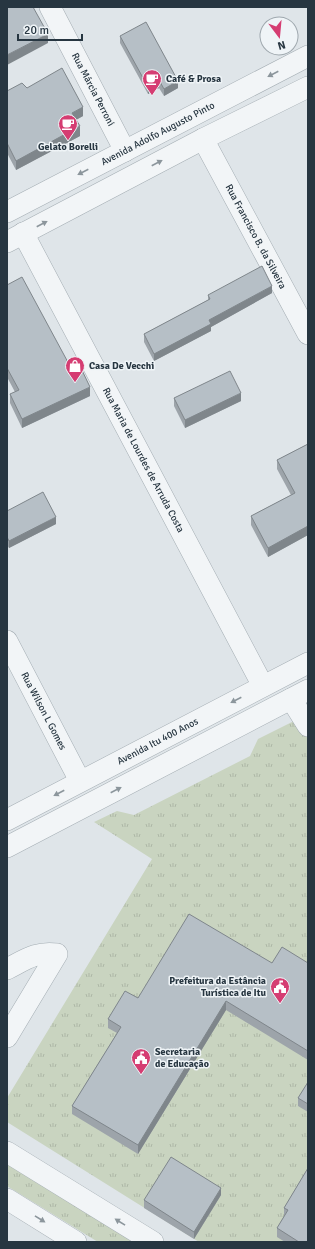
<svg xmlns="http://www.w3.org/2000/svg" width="315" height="1249" font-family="Signika,sans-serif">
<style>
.grass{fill:url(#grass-tufts)}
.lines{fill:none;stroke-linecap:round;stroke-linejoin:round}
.minor-casing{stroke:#a4adb3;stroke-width:22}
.minor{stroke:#f2f5f7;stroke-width:21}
.wall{fill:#9da4aa}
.shaded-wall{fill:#7f868b}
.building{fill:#b6bfc6;stroke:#7f868b}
.oneway{fill:#8c969c}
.labels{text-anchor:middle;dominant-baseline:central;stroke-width:3;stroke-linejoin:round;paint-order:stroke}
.poi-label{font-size:10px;font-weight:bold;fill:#273641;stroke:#eff4f7;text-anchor:start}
.street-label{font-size:10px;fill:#273641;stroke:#eff4f7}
</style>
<defs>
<pattern id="grass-tufts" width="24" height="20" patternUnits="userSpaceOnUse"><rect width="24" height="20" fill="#c9d4c0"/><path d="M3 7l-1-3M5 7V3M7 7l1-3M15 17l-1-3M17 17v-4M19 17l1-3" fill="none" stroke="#adb7a6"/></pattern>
</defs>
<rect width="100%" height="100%" fill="#dfe5e9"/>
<g class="grass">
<path d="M308 714V1242H199L7 1122V1098L152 859 94 822 117 811 134 815 250 756 258 739Z"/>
<path d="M7 1163 135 1242H98L7 1186Z"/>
</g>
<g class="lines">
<g class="minor-casing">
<g id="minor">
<path id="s1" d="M50 7 125 151"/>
<path id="s2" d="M203 139 308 334"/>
<path id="s3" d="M7 212 308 56"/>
<path id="s4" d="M23 233 263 686"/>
<path d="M7 242 203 139 308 87"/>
<path id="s5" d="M7 641 80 781"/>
<path d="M291 699 308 726"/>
<path id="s6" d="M7 820 308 663"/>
<path d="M7 847 308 690"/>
<path d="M7 969C25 960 36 951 57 954L7 1037"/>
<path d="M7 1152 153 1242"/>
<path d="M7 1199 76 1242"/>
</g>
</g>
<use href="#minor" class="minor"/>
</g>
<g class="wall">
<path d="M120 36 178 88 164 96 159 88 148 94 120 43Z"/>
<path d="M27 88 83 116 76 120 80 136 16 170 7 153V91Z"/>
<path d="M7 285 70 366 90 396 22 428 10 403V394L15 392 7 377Z"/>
<path d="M272 293 211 327V331L154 361 144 342V334L208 300V295Z"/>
<path d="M174 398 241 401 185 428 174 406Z"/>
<path d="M308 444V535L268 557 251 525V516L291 495 277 469V460Z"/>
<path d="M7 511 56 524 9 548 7 545Z"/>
<path d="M272 963H308V1060L226 1010 138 1154 72 1114V1106L117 1033 108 1028V1019L138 998Z"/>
<path d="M308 1082V1112L298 1106V1098Z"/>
<path d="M308 1168V1242H285L277 1237V1228L284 1216V1208Z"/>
<path d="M221 1195 194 1239 144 1208V1200Z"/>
</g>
<g class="shaded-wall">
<path d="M48 34V43L7 65V55Z"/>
<path d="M159 80V88L148 94V87Z"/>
<path d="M178 81V88L164 96V89Z"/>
<path d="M83 107V116L72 122V113Z"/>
<path d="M80 126V136L16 170V161Z"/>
<path d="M272 286V293L211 327V331L154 361V354L209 320Z"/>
<path d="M90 387V396L22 428V419Z"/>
<path d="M241 393V401L185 428V420Z"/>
<path d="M56 517V524L9 548V541Z"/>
<path d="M308 526V535L268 557V548Z"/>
<path d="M226 1001V1010L138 1154V1145Z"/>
<path d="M221 1188V1195L194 1239V1232Z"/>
</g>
<g class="building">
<path d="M7 7H33L48 34 7 55Z"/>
<path d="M146 22 178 81 164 89 159 80 148 87 120 36Z"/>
<path d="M62 68 83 107 72 113 80 126 16 161 7 143V91L22 83 27 88Z"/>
<path d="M262 266 272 286 209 320 211 324 154 354 144 334 210 299 208 295Z"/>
<path d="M22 277 70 366 78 362 90 387 22 419 10 394 19 390 7 368V285Z"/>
<path d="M230 371 241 393 185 420 174 398Z"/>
<path d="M308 444V526L268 548 251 516 295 493 277 460Z"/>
<path d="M43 492 56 517 9 541 7 537V511Z"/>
<path d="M189 914 272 963 282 947 308 963V1051L226 1001 138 1145 72 1106 121 1027 108 1019 125 991 138 998Z"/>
<path d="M308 1082V1104L298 1098Z"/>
<path d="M171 1157 221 1188 194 1232 144 1200Z"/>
<path d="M308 1168V1242H299L277 1228 288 1210 284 1208Z"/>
</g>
<defs><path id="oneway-solid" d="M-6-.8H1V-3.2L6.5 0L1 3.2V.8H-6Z"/></defs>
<g class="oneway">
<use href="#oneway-solid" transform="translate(273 74) rotate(153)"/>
<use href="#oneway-solid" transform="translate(157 163) rotate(-28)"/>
<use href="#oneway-solid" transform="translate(83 172) rotate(153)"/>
<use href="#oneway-solid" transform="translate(42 224) rotate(-28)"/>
<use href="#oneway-solid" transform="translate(236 700) rotate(153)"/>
<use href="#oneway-solid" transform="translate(116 790) rotate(-27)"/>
<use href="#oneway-solid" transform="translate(59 793) rotate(152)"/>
<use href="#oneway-solid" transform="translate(40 1219) rotate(32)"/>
<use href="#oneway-solid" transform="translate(120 1222) rotate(-148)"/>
</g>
<defs>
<g id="cafe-pin" transform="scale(1)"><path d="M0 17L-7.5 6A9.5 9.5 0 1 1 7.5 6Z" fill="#d53d72" stroke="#eff4f7"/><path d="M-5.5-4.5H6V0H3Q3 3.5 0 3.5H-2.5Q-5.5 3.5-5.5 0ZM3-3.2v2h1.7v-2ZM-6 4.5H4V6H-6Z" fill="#fff"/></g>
<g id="shop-pin" transform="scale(1)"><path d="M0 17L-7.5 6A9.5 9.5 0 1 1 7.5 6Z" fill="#d53d72" stroke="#eff4f7"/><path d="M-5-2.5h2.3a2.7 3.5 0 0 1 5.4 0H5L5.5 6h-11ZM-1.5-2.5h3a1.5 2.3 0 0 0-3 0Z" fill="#fff"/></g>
<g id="civic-pin" transform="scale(1)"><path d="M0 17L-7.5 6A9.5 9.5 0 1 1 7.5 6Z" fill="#d53d72" stroke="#eff4f7"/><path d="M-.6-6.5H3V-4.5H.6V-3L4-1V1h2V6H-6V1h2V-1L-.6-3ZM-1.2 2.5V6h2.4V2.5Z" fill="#fff"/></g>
</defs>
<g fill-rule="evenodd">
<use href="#cafe-pin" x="152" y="79"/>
<use href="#cafe-pin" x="68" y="124"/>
<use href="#shop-pin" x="75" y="366"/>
<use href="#civic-pin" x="280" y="987"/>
<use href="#civic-pin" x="141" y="1058"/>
</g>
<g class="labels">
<g class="poi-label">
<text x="166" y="79">Café &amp; Prosa</text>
<text x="68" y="147" text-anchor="middle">Gelato Borelli</text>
<text x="89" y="366">Casa De Vecchi</text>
<text x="266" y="981" text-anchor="end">Prefeitura da Estância<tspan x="266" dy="12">Turística de Itu</tspan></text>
<text x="155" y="1052">Secretaria<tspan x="155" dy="12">de Educação</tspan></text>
</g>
<g class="street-label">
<text stroke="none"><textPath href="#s1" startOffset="93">Rua Márcia Perroni</textPath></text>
<text stroke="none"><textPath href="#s3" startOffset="170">Avenida Adolfo Augusto Pinto</textPath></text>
<text stroke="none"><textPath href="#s2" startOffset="111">Rua Francisco B. da Silveira</textPath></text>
<text stroke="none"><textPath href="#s4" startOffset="257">Rua Maria de Lourdes de Arruda Costa</textPath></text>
<text stroke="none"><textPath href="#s5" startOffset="79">Rua Wilson L Gomes</textPath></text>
<text stroke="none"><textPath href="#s6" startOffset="170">Avenida Itu 400 Anos</textPath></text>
</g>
</g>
<rect width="315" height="1249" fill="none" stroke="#273641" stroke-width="16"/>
<g transform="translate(279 36) rotate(164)"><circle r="19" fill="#eff4f7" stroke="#9fa8ae"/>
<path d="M0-3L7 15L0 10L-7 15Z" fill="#d53d72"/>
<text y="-6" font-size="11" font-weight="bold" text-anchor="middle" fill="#273641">N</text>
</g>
<path d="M18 34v6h64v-6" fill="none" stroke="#273641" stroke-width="2"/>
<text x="24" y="34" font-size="12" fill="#273641" stroke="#eff4f7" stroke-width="3" paint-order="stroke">20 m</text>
</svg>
